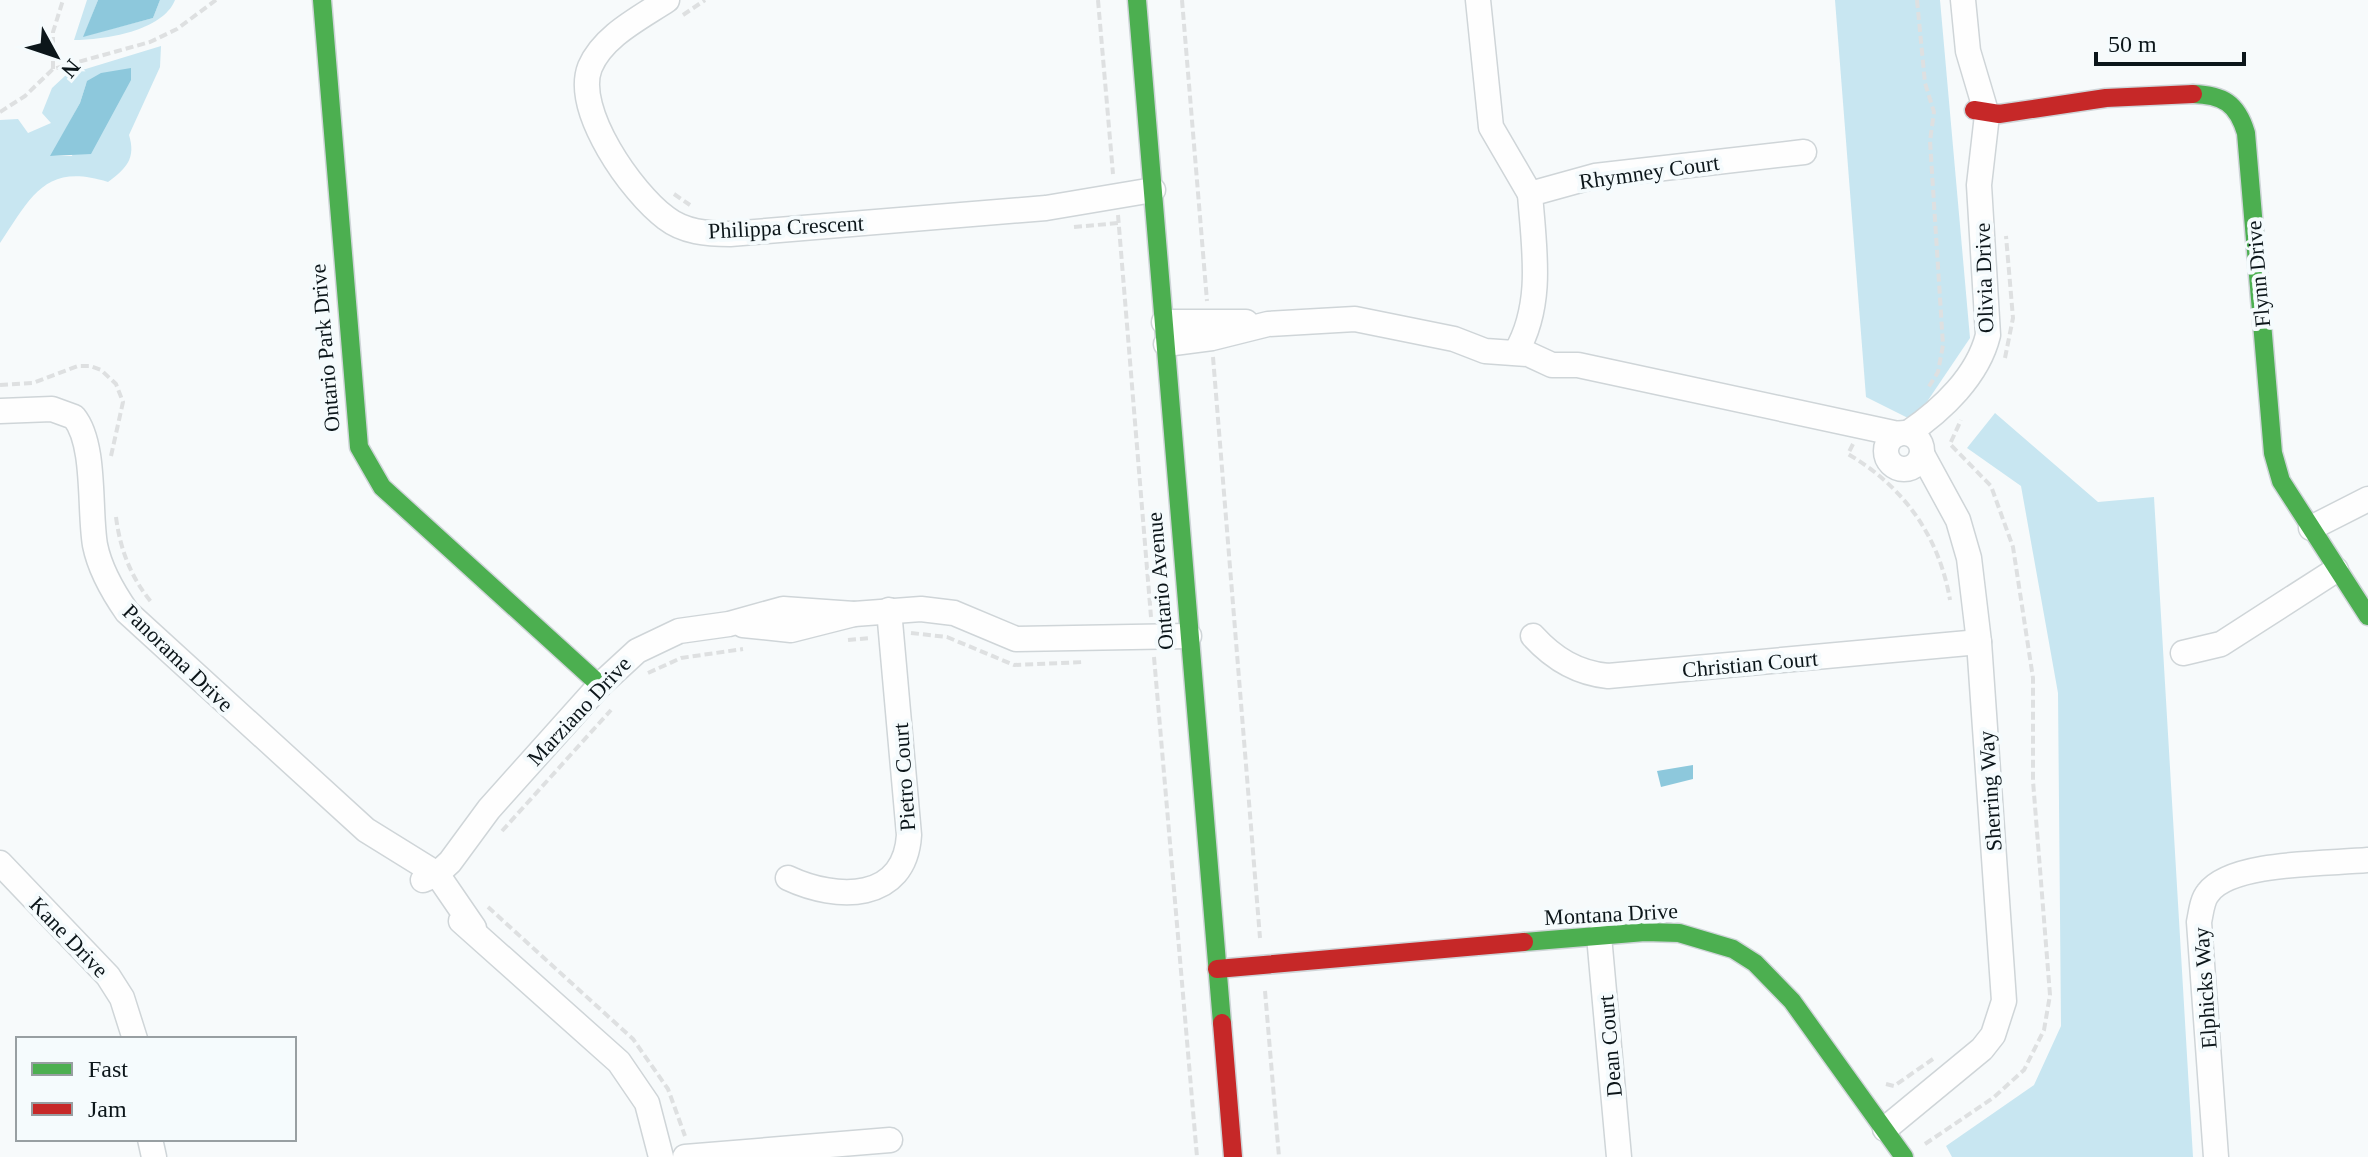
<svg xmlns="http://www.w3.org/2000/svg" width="2368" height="1157" font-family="Georgia,serif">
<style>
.green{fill:#c8e6f1;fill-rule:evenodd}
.water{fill:#8dc8dc}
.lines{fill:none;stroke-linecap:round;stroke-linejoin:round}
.street-casing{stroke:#cfd5d8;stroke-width:27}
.fast-casing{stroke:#cfd5d8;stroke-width:21}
.jam-casing{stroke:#cfd5d8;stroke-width:21}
.path{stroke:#dee0e1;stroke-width:4;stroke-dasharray:8 4;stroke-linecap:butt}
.street{stroke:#fefefe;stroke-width:24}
.fast{stroke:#4caf50;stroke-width:18}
.jam{stroke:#c62828;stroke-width:18}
.labels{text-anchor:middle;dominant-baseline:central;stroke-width:8;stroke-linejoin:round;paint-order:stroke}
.street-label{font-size:22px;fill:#0c161a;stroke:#f5fbfd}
</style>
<rect width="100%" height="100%" fill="#f7fafb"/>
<g class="green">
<path d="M87 0H98L84 36 153 18 160 0H175C163 31 104 40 74 40Z"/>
<path d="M1835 0H1940L1970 338 1914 421 1866 397Z"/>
<path d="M161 46 160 67 129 135C136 158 127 168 108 182 45 162 31 197 0 243V120L18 119 28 133 51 123 42 113 52 88 66 75ZM87 81 72 156H51L80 103Z"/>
<path d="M1995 413 2098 502 2154 497 2193 1157H1952L1946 1146 2034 1085 2061 1026 2058 693 2021 486 1967 448Z"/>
</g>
<g class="water">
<path d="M98 0H160L153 18 83 37Z"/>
<path d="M131 68V80L91 154 50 156 80 103 87 81 101 73Z"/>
<path d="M1693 765V779L1661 787 1657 771Z"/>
</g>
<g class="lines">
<g class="street-casing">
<g id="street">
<path d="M667 0C640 18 603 36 590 67 573 110 632 193 666 218 684 232 707 234 730 234L1046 208 1153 190"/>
<path d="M1478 0 1491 127 1530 194"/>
<path d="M1164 322H1246"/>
<path d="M1166 344 1212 338 1268 324 1355 319 1454 339 1485 351 1528 354 1552 365H1578L1898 434"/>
<path d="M1516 352C1544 304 1534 248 1530 194L1595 176 1804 152"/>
<path d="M0 411 52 409 74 417C96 444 89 510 95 545 100 570 113 592 127 612L366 830 437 874 474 928"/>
<circle cx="1904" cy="451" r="18"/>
<path d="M1908 433C1942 410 1978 376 1988 335L1979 185 1987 115 1968 51 1963 0"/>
<path d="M2311 528 2368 499"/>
<path d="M743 625 791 630 854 614 921 609 954 613 1016 639 1189 636"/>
<path d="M1533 636C1554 659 1577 673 1608 676L1979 642"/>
<path d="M2183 653 2221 644 2336 570"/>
<path d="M0 863 108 976 122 998 135 1039"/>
<path d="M788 878C837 901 905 902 909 835L889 610"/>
<path d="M423 880 437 874 450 862 489 809 600 685 637 651 679 631 729 624 783 609 854 614"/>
<path d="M461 921 619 1062 647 1103 661 1157"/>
<path d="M1599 936 1619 1157"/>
<path d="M1885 1129 1982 1049 1993 1035 2004 1001 1979 642 1969 558 1958 520 1922 454"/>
<path d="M150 1139 154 1157"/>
<path d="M685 1157 890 1140"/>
<path d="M2216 1157 2199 922C2201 913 2202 900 2208 893 2231 861 2329 864 2368 860"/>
</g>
</g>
<g class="fast-casing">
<g id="fast">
<path d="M322 0 359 447 382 487 600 685"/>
<path d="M1137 0 1222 1023"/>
<path d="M2193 94C2223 95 2237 103 2246 133L2273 453 2281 481 2368 616"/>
<path d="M1524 942 1645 932 1679 933 1733 949 1755 963 1792 1001 1904 1157"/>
</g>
</g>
<g class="jam-casing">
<g id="jam">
<path d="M1974 110 1999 114 2106 98 2193 94"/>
<path d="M1217 969 1524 942"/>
<path d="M1222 1023 1233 1157"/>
</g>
</g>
<g class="path">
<path d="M1098 0 1113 174"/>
<path d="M1182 0 1207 301"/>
<path d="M1917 0 1925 83 1934 112 1930 141 1943 345 1938 372 1928 388"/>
<path d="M683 15 705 0"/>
<path d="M53 69V32L63 0"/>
<path d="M0 112 25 96 53 69 150 42 177 29 216 0"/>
<path d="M674 194 690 205"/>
<path d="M1118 215 1151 617"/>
<path d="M1074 227 1119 223"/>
<path d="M1213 357 1260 938"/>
<path d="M2005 358 2013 318 2006 236"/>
<path d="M0 385 33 383 78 366H90L101 370 116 384 123 402 111 456"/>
<path d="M1853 444 1848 454C1904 487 1939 536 1950 600"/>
<path d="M116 517C120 549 131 578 152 603"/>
<path d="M911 633 947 637 1014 665 1084 662"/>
<path d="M848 640 871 638"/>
<path d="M1154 657 1197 1157"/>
<path d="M648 673 681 658 743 649"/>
<path d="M502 831 611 710"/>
<path d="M488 907 633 1039 668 1089 685 1136"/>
<path d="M1265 991 1279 1157"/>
<path d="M1886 1084 1894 1086 1933 1059"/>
<path d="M1925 1144 1993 1098 2024 1070 2044 1030 2050 995 2033 781V678L2013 547 1991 486 1950 444 1961 420"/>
</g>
<use href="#street" class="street"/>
<use href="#fast" class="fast"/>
<use href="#jam" class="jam"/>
</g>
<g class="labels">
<g class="street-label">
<text transform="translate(1649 172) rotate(-8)">Rhymney Court</text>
<text transform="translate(786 227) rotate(-3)">Philippa Crescent</text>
<text transform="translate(2258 274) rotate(-95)">Flynn Drive</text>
<text transform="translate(1984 278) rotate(-92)">Olivia Drive</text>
<text transform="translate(325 348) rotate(-95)">Ontario Park Drive</text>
<text transform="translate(1160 581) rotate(-95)">Ontario Avenue</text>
<text transform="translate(178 658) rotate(44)">Panorama Drive</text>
<text transform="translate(1750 664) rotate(-5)">Christian Court</text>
<text transform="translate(579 711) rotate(-47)">Marziano Drive</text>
<text transform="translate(904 777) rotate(-94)">Pietro Court</text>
<text transform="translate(1990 791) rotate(-94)">Sherring Way</text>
<text transform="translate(1611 914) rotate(-3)">Montana Drive</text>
<text transform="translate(69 937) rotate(46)">Kane Drive</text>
<text transform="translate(2205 988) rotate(-94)">Elphicks Way</text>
<text transform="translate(1610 1046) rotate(-95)">Dean Court</text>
</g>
</g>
<rect x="16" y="1037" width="280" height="104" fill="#f5fbfd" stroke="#989fa2" stroke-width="2"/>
<rect x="32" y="1063" width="40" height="12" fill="#4caf50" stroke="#989fa2" stroke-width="2"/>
<text x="88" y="1077" font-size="24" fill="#0c161a">Fast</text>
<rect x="32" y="1103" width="40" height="12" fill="#c62828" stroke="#989fa2" stroke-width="2"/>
<text x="88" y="1117" font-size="24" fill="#0c161a">Jam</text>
<g transform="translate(56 56) rotate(130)" stroke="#f5fbfd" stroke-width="6" paint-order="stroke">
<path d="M0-6L14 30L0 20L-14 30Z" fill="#0c161a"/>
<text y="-12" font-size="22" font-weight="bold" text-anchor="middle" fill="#0c161a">N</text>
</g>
<path d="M2096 52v12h148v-12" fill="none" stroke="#0c161a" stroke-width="4"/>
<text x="2108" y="52" font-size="24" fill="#0c161a" stroke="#f5fbfd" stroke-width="6" paint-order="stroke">50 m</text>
</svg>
